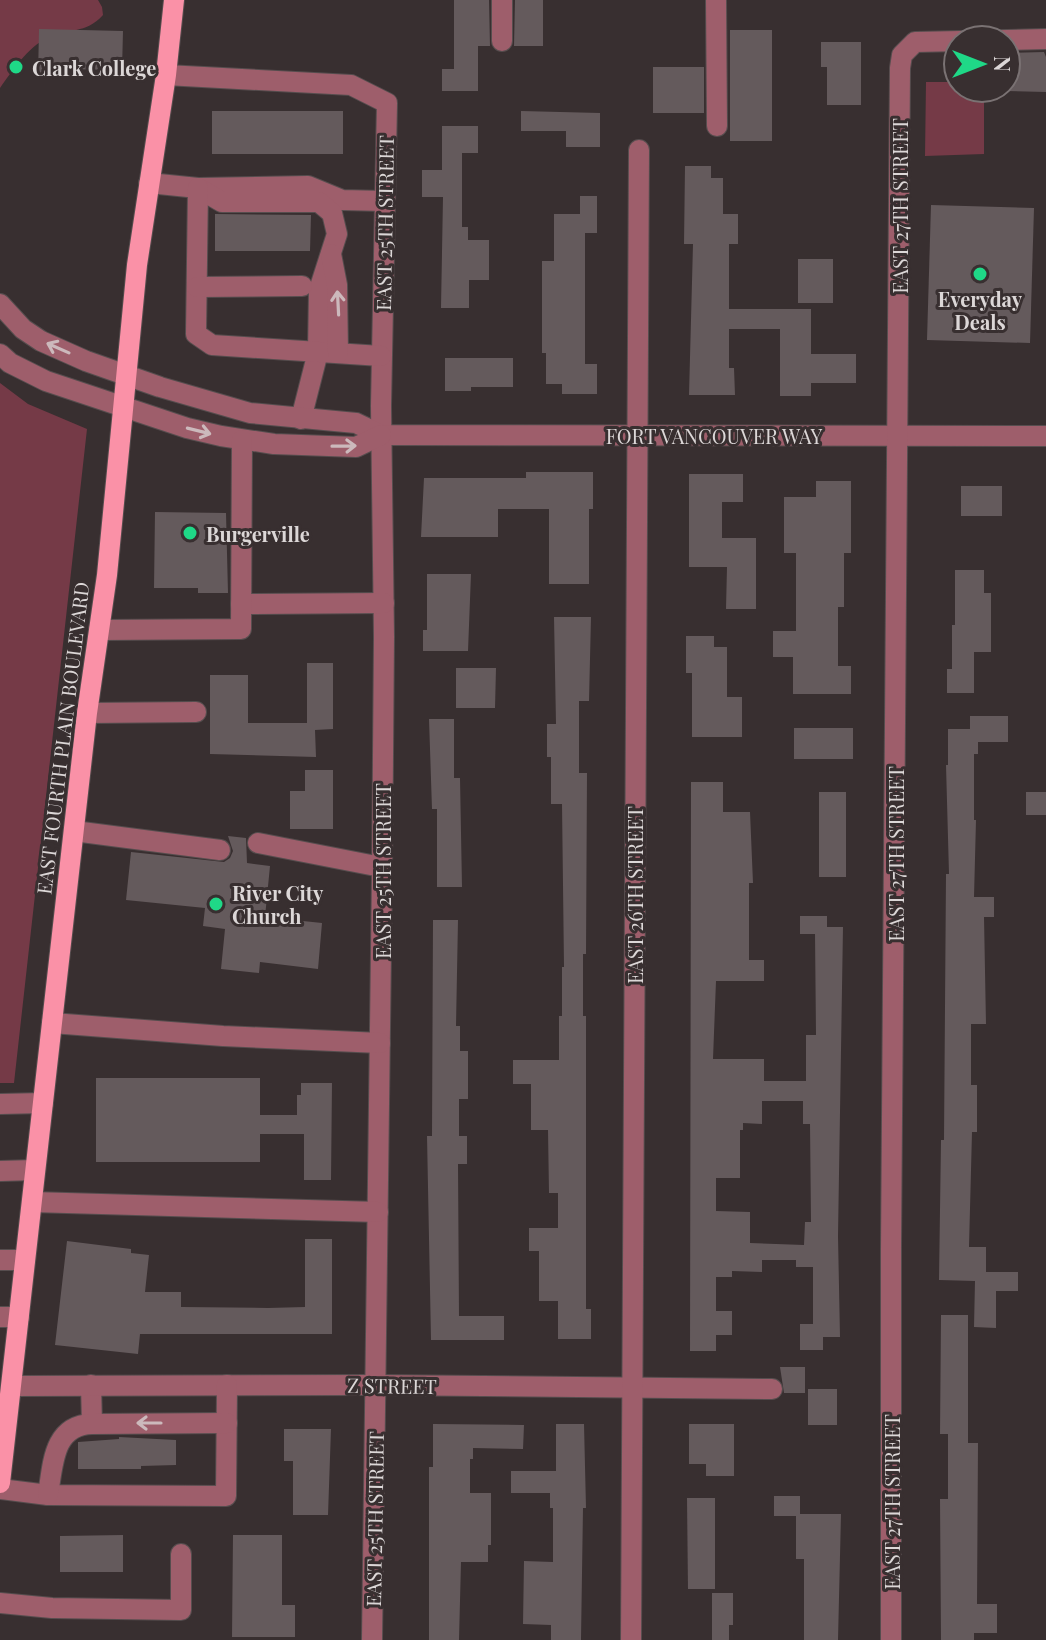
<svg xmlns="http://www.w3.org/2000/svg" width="1046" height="1640" font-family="'Playfair Display',serif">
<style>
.green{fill:#753a47}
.building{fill:#645a5c;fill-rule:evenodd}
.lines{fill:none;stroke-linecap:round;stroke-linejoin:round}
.minor-casing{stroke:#564d4e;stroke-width:22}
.major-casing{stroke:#564d4e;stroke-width:22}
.minor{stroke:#9e5e6b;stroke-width:20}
.major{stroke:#fa91a7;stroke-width:20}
.oneway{stroke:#ccb9bc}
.poi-dot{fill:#1fd887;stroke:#382f30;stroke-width:3}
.labels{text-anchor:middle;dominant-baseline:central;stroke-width:6;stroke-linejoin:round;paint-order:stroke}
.poi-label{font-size:20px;font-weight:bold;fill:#dcd7d7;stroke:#382f30;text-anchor:start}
.street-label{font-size:20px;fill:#dcd7d7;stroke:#382f30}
</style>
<rect width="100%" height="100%" fill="#382f30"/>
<g class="green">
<path d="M0 0H98L102 7 103 15C85 35 69 27 47 38 27 48 13 70 0 88Z"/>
<path d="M926 82H958V88H984V154L925 156Z"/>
<path d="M0 383 28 404 87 429 14 1083H0Z"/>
</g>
<g class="building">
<path d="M454 0H489L490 46H478V91H442V69H454Z"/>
<path d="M515 0H543V46H514Z"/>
<path d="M39 29 123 31 122 70 62 69V78L38 77Z"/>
<rect x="730" y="30" width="42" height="111"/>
<path d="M821 42H861V105H827V67H821Z"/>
<path d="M1044 52 1046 57V92L1006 91V53Z"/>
<rect x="653" y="67" width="51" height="46"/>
<rect x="212" y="111" width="131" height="43"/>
<path d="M521 111 600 113V147H566V131H521Z"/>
<path d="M442 126H478V153H462V227H468V240H489V280H469V308H441L443 197H422V170H442Z"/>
<path d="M685 166H711V178H723V214H738V244H729V309H811V354H856V383H811V396H780V329H729V368H734L735 395H689L693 244H684Z"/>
<path d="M580 196H597V233H585V364H597V394H562V384H546V353H542V261H554V214H580Z"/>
<path d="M931 205 1034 208 1030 343 927 340Z"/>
<path d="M215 214 311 215 310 251H215Z"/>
<rect x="798" y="259" width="35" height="44"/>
<path d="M445 358H513V387H471V391H445Z"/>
<path d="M526 472H593V509H589V584H549V509H498V537H421L424 478H526Z"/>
<path d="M689 474H743V502H722V538H756V609H726L727 567H689Z"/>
<path d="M816 481H851V553H844V607H838V666H851V694H793V657H773V631H796V553H784V497H816Z"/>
<rect x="961" y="486" width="41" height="30"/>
<path d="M155 512 226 513 228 593H198V588H154Z"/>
<path d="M955 570H984V593H991V652H974V693H947V669H952V625H955Z"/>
<path d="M427 574H471L468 651H423V630H427Z"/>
<path d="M554 617H591L589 701H579V773H587L586 954H583V1016H586V1309H591V1339H558V1301H539V1251H529V1228H558V1193H549L548 1130H531V1084H513V1060H559V1016H562V967H564L562 804H551V757H547V724H556Z"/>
<path d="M686 636H714V647H727V697H742V737H692V673H686Z"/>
<path d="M307 663H333V729L315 730 316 757 210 754V675H248V723H307Z"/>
<path d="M456 668H496L495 708H456Z"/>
<path d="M970 716H1008V742H978V754H974V820H976L974 897H994V917H984L986 1024H971V1085H977V1132H972L969 1247H986V1272H1018V1291H996V1328L974 1327 975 1281 939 1280 941 1140H944L946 874H949L946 765H948V729H970Z"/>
<path d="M429 719H454V778H460L462 887H437V809H432Z"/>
<rect x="794" y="728" width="59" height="31"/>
<path d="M305 770H333V829H290V791H305Z"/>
<path d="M691 782H723V812H750L753 883H749V960H764V981H716L713 1059H764V1081H806V1035H816L815 934H800V916H827V927H843L838 1236 840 1337H823V1350H800V1324H813V1267H796V1260H762V1272L732 1271V1277H716V1311H732V1335H716V1351H690ZM762 1101H803V1124H810L811 1222H805L804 1245 750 1243V1212L716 1211V1178H740V1130H743V1123L762 1124Z"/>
<rect x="819" y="792" width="27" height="85"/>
<rect x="1026" y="792" width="20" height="23"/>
<path d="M228 836 246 838 247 863 270 866 265 917 322 923 318 969 260 962 259 973 221 969 225 929 203 926 205 908 126 900 131 852 224 862 230 858 233 851Z"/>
<path d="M433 920H458L456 1026H460V1051H468V1099H459V1136H467V1164H458L459 1316H504V1340H431L427 1136H432Z"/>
<path d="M96 1078H260V1115H297V1095H301V1083H332L331 1180H304V1134H260V1162H96Z"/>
<path d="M305 1239H332V1334H140L138 1354 55 1345 67 1241 131 1249V1253L149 1255 145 1292H181V1307L268 1308 305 1307Z"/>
<path d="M941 1315H968V1443H978L977 1604H997V1633H974V1640H941L940 1499H948V1434H940Z"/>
<path d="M780 1367H805V1393H784Z"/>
<rect x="808" y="1389" width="29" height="36"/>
<path d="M433 1424 524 1425 523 1449 473 1448V1459H470V1493H491V1545H488V1562H461L459 1640H429V1467H433Z"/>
<path d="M556 1424H584L586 1508H583L581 1640H551V1625L523 1624 524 1561 553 1562V1508H550V1493H511V1471H556Z"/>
<path d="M689 1424H734V1476H706V1464H689Z"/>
<path d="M284 1429H331L328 1515H293V1461H284Z"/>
<path d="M119 1437 176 1440V1465L141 1466V1469H78V1442L119 1439Z"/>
<path d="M774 1496H800V1514H841L838 1640H804V1559H796V1516H774Z"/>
<path d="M687 1498H715V1589H688Z"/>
<path d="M123 1535V1572H60V1536Z"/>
<path d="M233 1535H282V1605H295V1637H232Z"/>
<path d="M712 1593H733V1625H729V1640H712Z"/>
</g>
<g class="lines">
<g class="minor-casing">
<g id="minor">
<path d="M716 0 717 126"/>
<path d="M502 41V0"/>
<path d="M166 75 351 85 387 103 381 406 384 637 382 875 372 1640"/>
<path d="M149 183 198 188 308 186 342 200 384 201"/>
<path d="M198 188 222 202H319L332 213 337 234 319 290 318 352 301 419"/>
<path d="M198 188 196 334 212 345 381 356"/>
<path d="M331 254 337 285 338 353"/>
<path d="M197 287 302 286"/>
<path d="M0 304 23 329 41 341 86 361 160 387 250 413 356 423 381 435 1046 436"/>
<path d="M0 354 10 363 46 381 187 428 221 436 274 444 356 447 381 435"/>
<path d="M241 604 384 603"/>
<path d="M99 630 241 629 242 440"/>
<path d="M87 713 196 712"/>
<path d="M74 831 220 850"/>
<path d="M258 843 381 867"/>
<path d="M52 1023 223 1036 380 1043"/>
<path d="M0 1104 43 1103"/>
<path d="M0 1171 35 1170"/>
<path d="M32 1202 378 1212"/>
<path d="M0 1260H25"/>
<path d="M0 1317H19"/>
<path d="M91 1385 92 1424"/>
<path d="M12 1386 376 1385 772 1389"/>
<path d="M0 1489 48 1495 226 1496 227 1385"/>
<path d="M48 1495C53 1464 53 1425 92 1424L227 1423"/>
<path d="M0 1603 52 1608 181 1610V1554"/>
<path d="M631 1640 639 150"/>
<path d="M891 1640V1248L900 68 902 55 915 42 1046 39"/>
</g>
</g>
<g class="major-casing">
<path id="major" d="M0 1483 87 713 107 575 137 265 166 75 174 0"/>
</g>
<use href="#minor" class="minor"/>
<use href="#major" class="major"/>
</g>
<defs><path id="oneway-shaft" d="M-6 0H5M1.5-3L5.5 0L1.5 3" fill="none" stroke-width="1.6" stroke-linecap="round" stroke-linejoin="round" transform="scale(2)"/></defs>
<g class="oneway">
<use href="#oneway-shaft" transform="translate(338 303) rotate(-93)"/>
<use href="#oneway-shaft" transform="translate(58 348) rotate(-156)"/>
<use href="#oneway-shaft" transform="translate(199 431) rotate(14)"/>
<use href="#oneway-shaft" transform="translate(344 446) rotate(-1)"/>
<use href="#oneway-shaft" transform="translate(149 1423) rotate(180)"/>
</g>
<g class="poi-dot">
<circle cx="16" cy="67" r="8"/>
<circle cx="980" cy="274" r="8"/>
<circle cx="190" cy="533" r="8"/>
<circle cx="216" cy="904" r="8"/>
</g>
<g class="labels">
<g class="poi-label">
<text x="32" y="67">Clark College</text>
<text x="980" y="298" text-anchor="middle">Everyday<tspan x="980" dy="23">Deals</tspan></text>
<text x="206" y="533">Burgerville</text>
<text x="232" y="892">River City<tspan x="232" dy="23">Church</tspan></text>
</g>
<g class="street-label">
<text transform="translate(899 206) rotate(-90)">EAST 27TH STREET</text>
<text transform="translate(384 223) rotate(-89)">EAST 25TH STREET</text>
<text x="714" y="435">FORT VANCOUVER WAY</text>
<text transform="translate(62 738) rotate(-83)">EAST FOURTH PLAIN BOULEVARD</text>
<text transform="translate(895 854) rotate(-90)">EAST 27TH STREET</text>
<text transform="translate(382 871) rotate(-90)">EAST 25TH STREET</text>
<text transform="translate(634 895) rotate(-90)">EAST 26TH STREET</text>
<text transform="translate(392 1385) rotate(1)">Z STREET</text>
<text transform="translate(891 1502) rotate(-90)">EAST 27TH STREET</text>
<text transform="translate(374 1519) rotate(-89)">EAST 25TH STREET</text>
</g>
</g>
<g transform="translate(982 64) rotate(90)"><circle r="38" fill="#382f30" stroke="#7a7273" stroke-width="2"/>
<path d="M0-6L14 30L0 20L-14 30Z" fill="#1fd887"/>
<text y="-12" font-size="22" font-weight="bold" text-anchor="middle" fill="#dcd7d7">N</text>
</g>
</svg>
